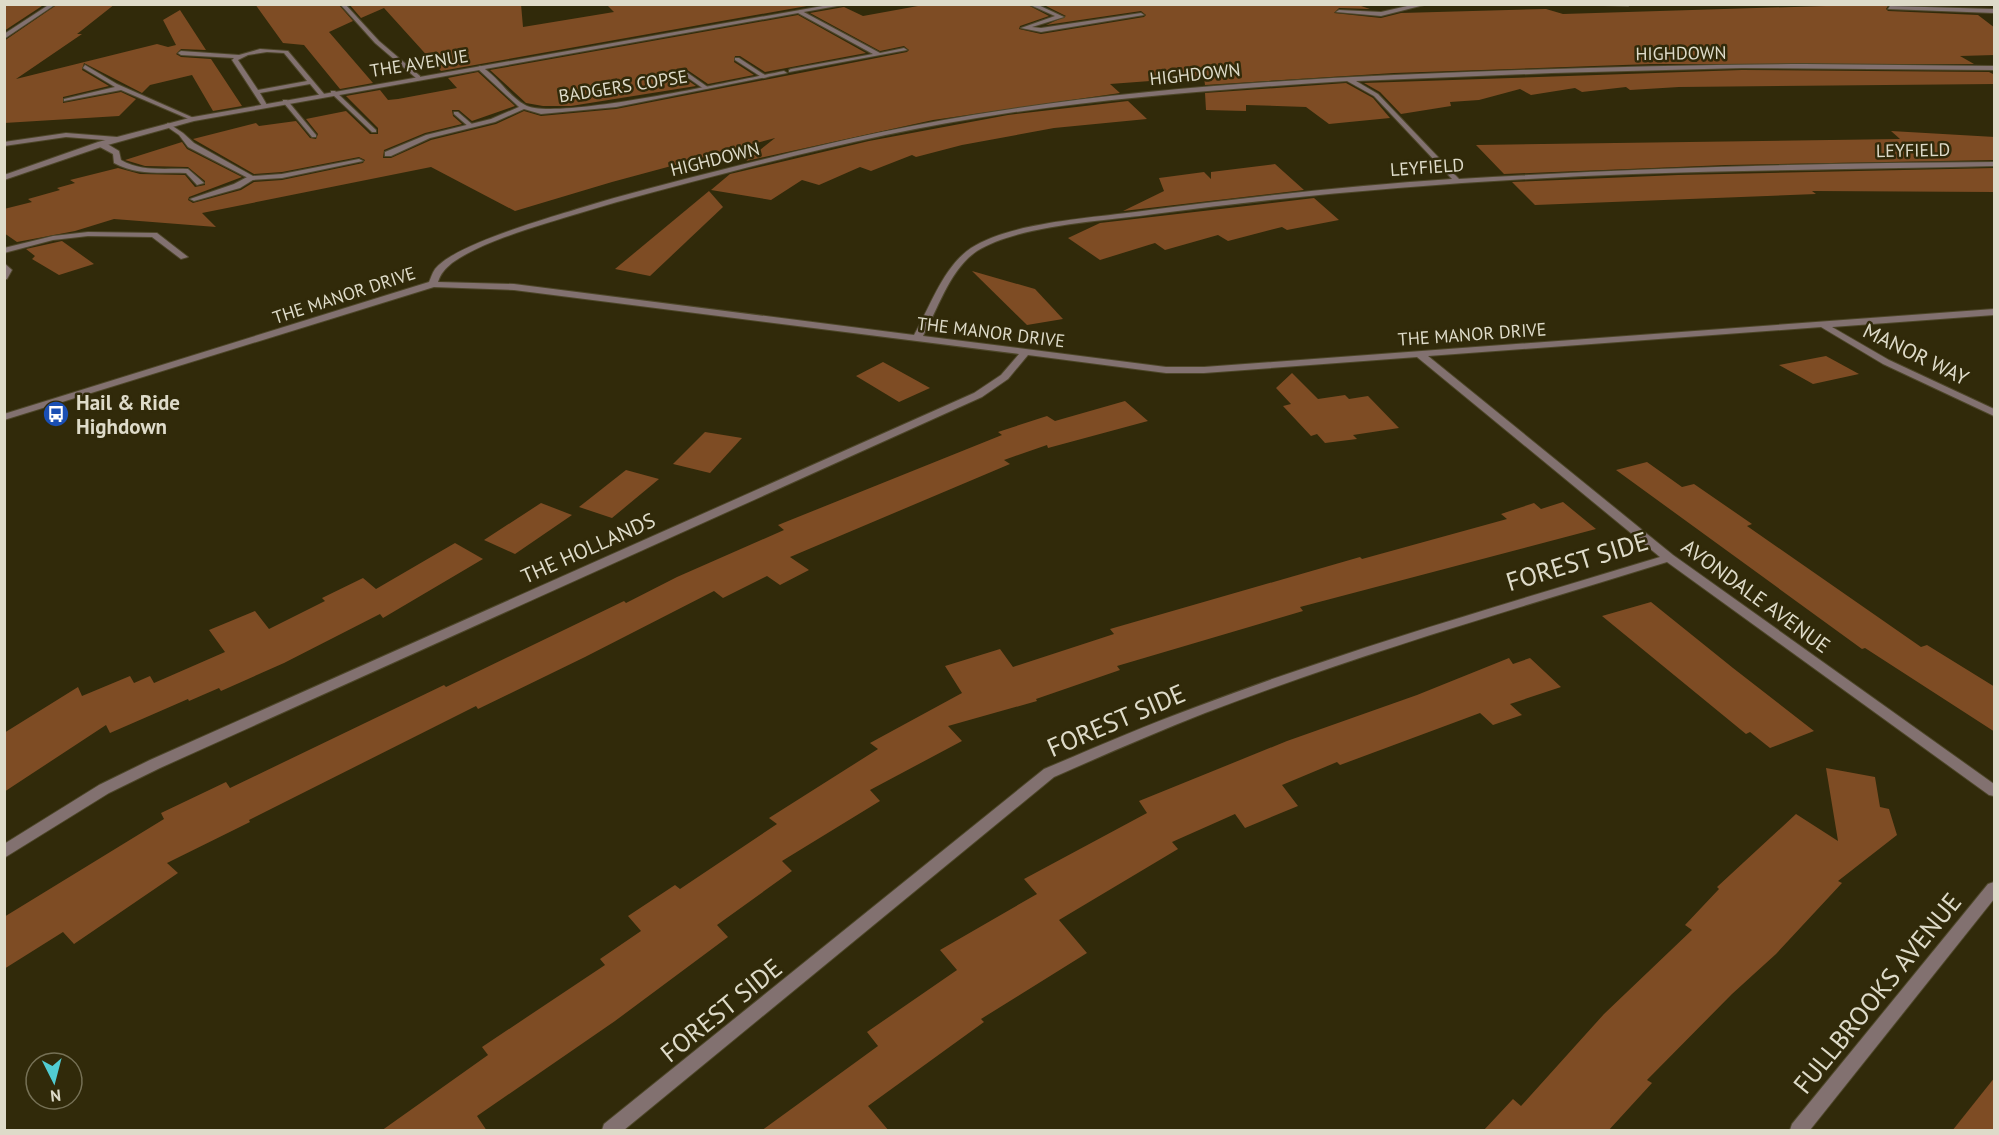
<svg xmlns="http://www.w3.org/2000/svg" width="1999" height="1135" font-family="'PT Sans',sans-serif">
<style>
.building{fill:#7e4c24}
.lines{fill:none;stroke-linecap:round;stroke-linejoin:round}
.service-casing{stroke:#4d4629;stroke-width:2}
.minor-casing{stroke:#4d4629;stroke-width:2}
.tertiary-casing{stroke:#4d4629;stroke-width:2}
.service{fill:#827170;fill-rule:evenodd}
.minor{fill:#827170;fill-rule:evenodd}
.tertiary{fill:#827170;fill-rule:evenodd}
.labels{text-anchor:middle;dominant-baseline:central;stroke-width:5;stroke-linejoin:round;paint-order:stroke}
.far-street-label{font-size:18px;fill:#dedbc9;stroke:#312a0a}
.street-label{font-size:21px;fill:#dedbc9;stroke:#312a0a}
.poi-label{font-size:21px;font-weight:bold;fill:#dedbc9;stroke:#312a0a;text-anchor:start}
.near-street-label{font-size:26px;fill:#dedbc9;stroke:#312a0a}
</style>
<rect width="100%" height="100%" fill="#312a0a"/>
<g class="building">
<path d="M4 4H45L4 31Z"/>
<path d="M58 4H115L77 34H82L16 79 157 44 168 47 176 45 163 20 180 10 206 50 181 49 176 54 181 57 211 59 242 106 213 111 192 75 150 85 142 93 84 63 82 70 109 86 63 97V103L121 92 136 99 119 116 4 123V41Z"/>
<path d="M255 4H338L353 21 329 32 373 83 340 89 304 45 283 43Z"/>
<path d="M349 4H521L523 27 614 12 606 4H818L441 71 384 8 361 18Z"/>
<path d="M929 4H1026L1049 16 1020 26 1019 29 1041 34 1144 17 1146 15 1141 11 1046 25 1066 16 1042 4H1355L1370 9 1339 8 1334 13 1381 18 1401 13 1546 9 1563 14 1889 4 1886 9 1888 11 1978 15 1995 28V55L1960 56 1974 64H1651L1394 73 1205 85 1204 77 1110 84 1120 93 933 120 746 161 775 138 612 182 515 211 431 167 202 213 216 227 114 219 75 231 17 242 4 233V209L32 202 28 199 60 190 57 188 75 183 70 180 118 168 140 174 185 175 195 187 205 185V181L188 167 145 166 125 160 182 142 187 149 242 177 189 197 188 200 193 203 241 190 254 182 282 180 363 163 365 160 359 157 282 172 254 174 193 139 256 123 259 126 296 121 310 138 316 139 318 134 306 119 346 111 370 134H378V128L346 96 380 90 388 100 398 99 457 88 448 78 478 72 515 106 472 121 459 110H452L453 116 462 124 425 133 384 150 383 158H391L431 140 496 124 524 111 541 116 616 109 907 52 909 50 904 46 880 51 810 13 844 7 863 16Z"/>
<path d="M798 15 866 53 765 72 740 56H735L734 62 754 75 708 84 686 69H681L680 75 696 86 571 106H543L526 103 490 70Z"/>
<path d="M1742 70 1989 72 1995 75V84L1679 87 1630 90 1626 87 1582 92 1575 88 1531 95 1520 89 1479 100 1450 102 1451 106 1401 114 1380 92 1364 83Z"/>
<path d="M1346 83 1373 98 1390 118 1329 124 1306 107 1246 105V111L1206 110 1205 93Z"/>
<path d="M1128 101 1147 119 1054 128 962 145 916 157 912 155 871 171 860 167 819 185 802 180 771 200 711 190 730 174 869 141 1008 115Z"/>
<path d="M1891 131 1995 137V160L1726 165 1504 174 1476 145 1900 139Z"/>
<path d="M1275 164 1304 190 1123 211 1164 191 1159 178 1204 172 1211 179V172Z"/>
<path d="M1995 168V192L1812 191 1816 194 1535 205 1512 182 1678 175Z"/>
<path d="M709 191 723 207 650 276 615 269Z"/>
<path d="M1314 198 1339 220 1287 230 1282 227 1228 241 1218 235 1165 250 1155 243 1100 260 1068 238 1100 223Z"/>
<path d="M62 241 94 264 59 275 32 259 35 256 26 249Z"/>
<path d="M972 271 1035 289 1063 319 1027 325Z"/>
<path d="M1826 356 1859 374 1813 384 1779 365Z"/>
<path d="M883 362 930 388 899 402 856 376Z"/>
<path d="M1292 373 1318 399 1345 395 1349 399 1368 396 1399 428 1353 435 1357 439 1325 443 1317 434 1311 436 1283 406 1291 404 1276 388Z"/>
<path d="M1125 401 1148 421 1048 448 1047 445 1004 460 1010 464 790 557 809 570 780 585 767 576 723 598 714 591 585 657 478 709 476 706 249 820 250 822 167 863 178 873 74 944 63 932 4 969V917L164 819 161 813 226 782 230 788 444 685 446 687 624 601 626 603 677 577 784 530 778 525 1002 435 998 432 1047 416 1055 421Z"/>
<path d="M705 432 742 438 710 473 673 464Z"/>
<path d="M1647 462 1682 487 1694 484 1752 524 1747 526 1921 647 1927 645 1995 687V732L1865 648 1862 649 1616 470Z"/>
<path d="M626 470 659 479 612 518 579 507Z"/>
<path d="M1563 502 1596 529 1300 607 1303 611 1117 666 1120 670 1036 699 1037 701 948 726 962 741 870 790 880 801 782 861 792 871 717 925 728 937 615 1021 477 1116 487 1131H381L488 1055 482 1047 605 965 600 959 641 931 628 916 675 885 680 889 777 824 769 818 878 749 870 743 962 693 945 666 1000 649 1013 667 1114 634 1110 629 1360 557 1362 559 1507 519 1501 514 1534 503 1541 509Z"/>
<path d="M541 503 572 515 515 554 484 540Z"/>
<path d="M455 543 483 559 383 618 380 614 284 663 221 691 219 688 189 701 188 699 110 733 106 725 4 792V733L78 687 82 696 130 676 134 683 150 676 154 683 225 652 209 630 255 611 269 629 325 601 322 598 363 578 376 589Z"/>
<path d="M1651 602 1733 668 1814 731 1770 748 1750 732 1746 734 1602 616Z"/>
<path d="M1509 658 1513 664 1530 658 1561 687 1510 704 1522 715 1493 725 1480 713 1340 765 1337 762 1282 785 1298 806 1245 828 1235 814 1172 842 1178 849 1059 920 1087 953 981 1019 984 1022 868 1106 889 1131H761L878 1046 867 1032 957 970 940 950 1037 894 1024 879 1147 813 1139 801 1287 741 1417 695Z"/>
<path d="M1826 768 1875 777 1880 807 1889 809 1897 835 1838 881 1842 883 1776 954 1732 994 1647 1080 1652 1083 1608 1131H1483L1513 1099 1521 1106 1604 1014 1692 930 1685 925 1719 889 1717 887 1796 814 1838 841Z"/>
<path d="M1995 1077V1131H1952Z"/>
</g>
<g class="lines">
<g class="service-casing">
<g id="service">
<path d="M735 58H739L768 77 763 78 735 60Z"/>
<path d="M85 65 117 84 196 119 191 120 121 90 64 101V99L115 87 83 68Z"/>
<path d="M681 71H685L709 88 704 89 681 73Z"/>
<path d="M331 91H335L376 130V132H372L331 93Z"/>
<path d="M283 100H287L316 135V137H312L283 102Z"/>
<path d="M454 112H458L473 125V127H469L454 114Z"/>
<path d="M66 133 117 137 121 139 117 141 66 137 4 146V142Z"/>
<path d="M98 142H104L119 151 121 160C142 172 164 168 188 169L204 183 197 185 186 173C160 172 138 176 114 163L113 154 98 146Z"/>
<path d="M249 176 256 178 240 188 194 201 190 199 234 184Z"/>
<path d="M88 232 157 233 188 257 181 259 152 237 88 236 53 240 4 253V248L53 236Z"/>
</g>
</g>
<g class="minor-casing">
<g id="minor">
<path d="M50 4H56L4 39V34Z"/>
<path d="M340 4H345L379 41 420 76V78H416L375 43Z"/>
<path d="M1028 4H1036L1064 17 1032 27 1041 28 1141 13 1144 15 1041 32 1021 28 1055 16Z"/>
<path d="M1416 4H1428L1381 16 1336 12 1339 10 1381 12Z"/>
<path d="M1578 4H1630L1628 6Z"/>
<path d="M1890 6 1994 9V13L1888 9Z"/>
<path d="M800 10 880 53 904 48 907 50 789 72V70L791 69 873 54 798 13Z"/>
<path d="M260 49 288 51 325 95 324 96H320L310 84 260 93 267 105 262 106 232 60 234 58 181 55 178 53 181 51 239 55ZM267 52 284 53 307 81 258 90 238 60 248 55Z"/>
<path d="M1805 64 1994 66V70L1742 68 1552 73 1356 81 1378 94 1459 179C1637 168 1816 163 1994 162V166C1874 169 1753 170 1633 174 1472 180 1313 193 1154 214 1105 221 1018 225 977 251 950 269 938 309 923 336L1166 367H1204L1994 309V315L1832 327 1889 360 1994 409V416L1883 364 1821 327 1428 356 1673 555 1994 784V796L1989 795 1667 562C1512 610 1356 655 1205 713 1154 733 1104 755 1054 777L624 1130H602L604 1124 1044 769C1094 748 1144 726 1196 707 1348 649 1505 604 1660 557L1417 357 1204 373H1166L1028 355 1008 379 982 397 160 768 109 793 4 858V844L99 785 150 760 974 393 1001 375 1019 354 514 290 434 287 4 420V414L429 282C431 278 432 273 435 269 454 245 545 219 577 209 625 194 673 182 721 170 815 146 909 124 1005 110 1134 90 1264 81 1394 75 1531 69 1668 65 1805 64ZM1347 81 1374 96 1452 179C1346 186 1240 198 1135 212 1089 218 1009 223 971 248 943 267 930 307 914 335L514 284 438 282C441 273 445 269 452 263 482 241 544 224 580 213 629 198 680 185 730 172 822 148 914 127 1008 113 1121 97 1234 88 1347 81Z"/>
<path d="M480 66C497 75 508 96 525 105 553 122 742 79 784 71L787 73 616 107 541 114 524 109 495 122 430 138 391 156H385V152L426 135 491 119 519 107 478 69 477 68Z"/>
<path d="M168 123 183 133 194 143 253 176 282 174 359 159 363 161 282 178 252 180 188 147 179 135 166 126 165 125Z"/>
<path d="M4 263 12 270 7 279H4Z"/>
<path d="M1994 882V899L1810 1130H1790L1792 1124 1988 884Z"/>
</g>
</g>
<g class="tertiary-casing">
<path id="tertiary" d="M834 4H848L194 121 104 146 4 180V175L98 142 193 117Z"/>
</g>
<use href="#service" class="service"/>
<use href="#minor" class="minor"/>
<use href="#tertiary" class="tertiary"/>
</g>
<defs>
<g id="bus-disc" transform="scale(1.35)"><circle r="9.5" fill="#1a4fb4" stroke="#312a0a"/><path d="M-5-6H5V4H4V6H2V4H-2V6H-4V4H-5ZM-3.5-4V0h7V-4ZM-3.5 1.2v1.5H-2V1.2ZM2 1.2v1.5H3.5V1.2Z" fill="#fff"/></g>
</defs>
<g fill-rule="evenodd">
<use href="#bus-disc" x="56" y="414"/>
</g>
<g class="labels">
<g class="far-street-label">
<text transform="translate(1681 53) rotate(-1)">HIGHDOWN</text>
<text transform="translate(419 63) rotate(-9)">THE AVENUE</text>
<text transform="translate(1195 74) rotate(-6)">HIGHDOWN</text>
<text transform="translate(623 86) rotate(-9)">BADGERS COPSE</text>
<text transform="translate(1913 150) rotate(-1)">LEYFIELD</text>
<text transform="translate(715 159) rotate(-14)">HIGHDOWN</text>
<text transform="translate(1427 167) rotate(-4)">LEYFIELD</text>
<text transform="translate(344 295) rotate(-18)">THE MANOR DRIVE</text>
<text transform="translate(991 332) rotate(7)">THE MANOR DRIVE</text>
<text transform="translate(1472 334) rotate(-4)">THE MANOR DRIVE</text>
</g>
<g class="street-label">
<text transform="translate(1916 354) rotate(26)">MANOR WAY</text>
<text transform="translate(588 548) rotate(-24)">THE HOLLANDS</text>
<text transform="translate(1756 596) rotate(36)">AVONDALE AVENUE</text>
</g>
<g class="poi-label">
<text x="76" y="402">Hail &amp; Ride<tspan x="76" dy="24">Highdown</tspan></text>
</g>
<g class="near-street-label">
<text transform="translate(1577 561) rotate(-17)">FOREST SIDE</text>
<text transform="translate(1116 720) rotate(-23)">FOREST SIDE</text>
<text transform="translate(1877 993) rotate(-51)">FULLBROOKS AVENUE</text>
<text transform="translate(721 1010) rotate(-39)">FOREST SIDE</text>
</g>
</g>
<rect width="1999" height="1135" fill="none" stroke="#dedbc9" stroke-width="12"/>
<g transform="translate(54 1081) rotate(174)"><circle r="28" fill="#312a0a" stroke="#767156" stroke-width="1.5"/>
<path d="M0-4.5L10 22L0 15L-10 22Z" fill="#51ccd2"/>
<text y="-9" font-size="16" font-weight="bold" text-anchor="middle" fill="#dedbc9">N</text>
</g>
</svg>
